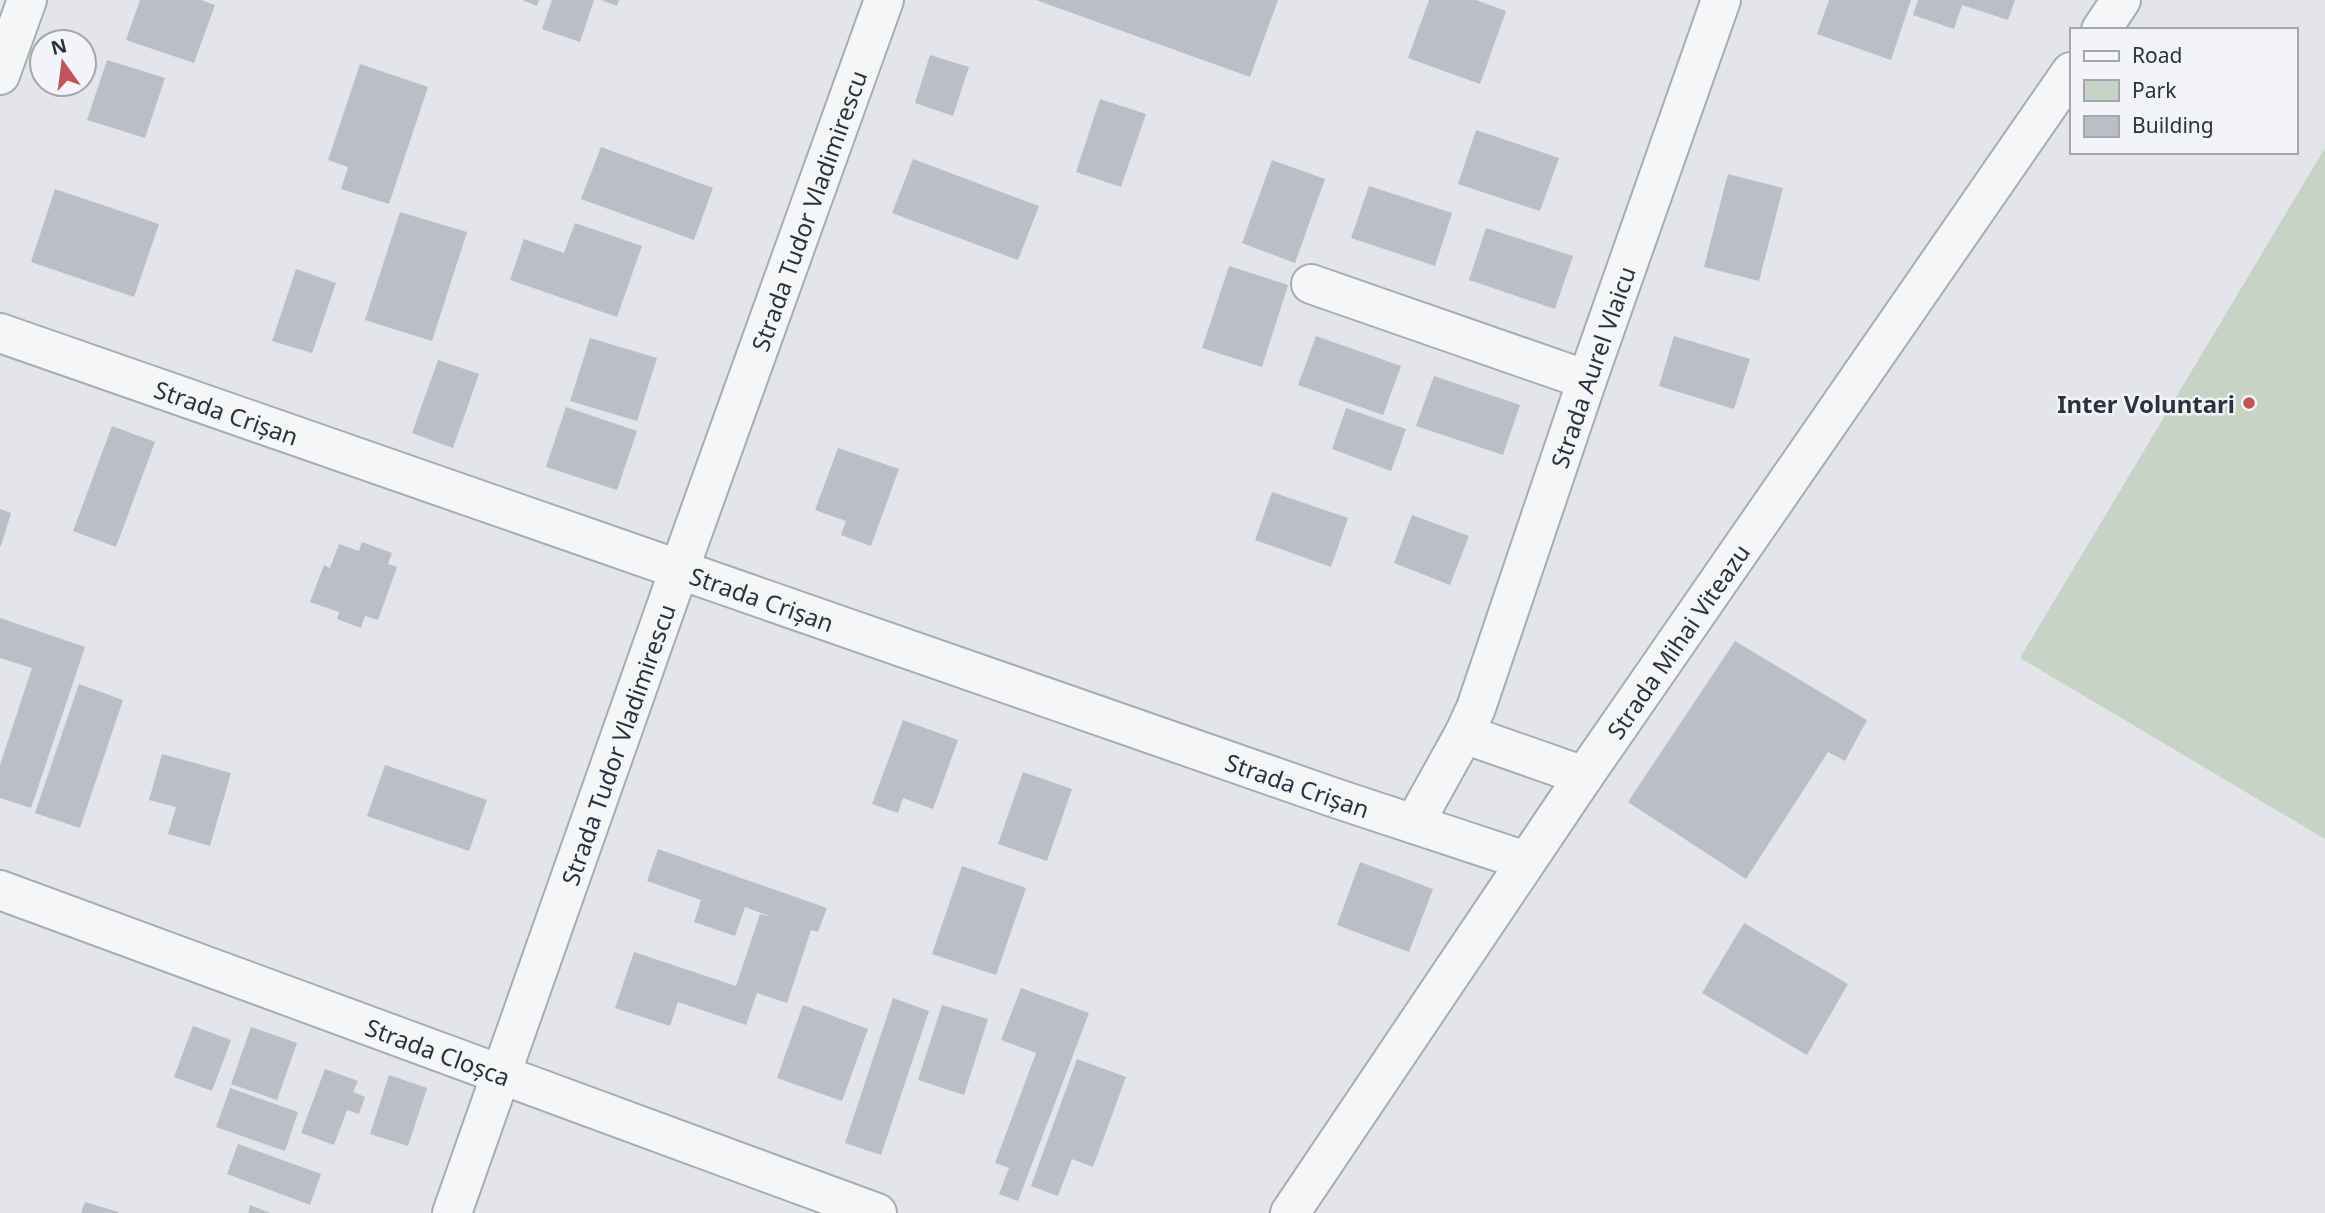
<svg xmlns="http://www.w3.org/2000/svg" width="2325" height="1213" font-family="'Noto Sans',sans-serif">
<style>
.green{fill:#c7d3c4}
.building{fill:#babec6}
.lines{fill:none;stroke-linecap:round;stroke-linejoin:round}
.minor-casing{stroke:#a8acb4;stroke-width:42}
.minor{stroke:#f5f6f8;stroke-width:38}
.poi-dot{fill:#c45259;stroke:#f2f4f7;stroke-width:2.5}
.labels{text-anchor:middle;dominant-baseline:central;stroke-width:5;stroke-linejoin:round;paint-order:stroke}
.street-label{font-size:24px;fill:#2c3241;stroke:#f2f4f7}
.poi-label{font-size:24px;font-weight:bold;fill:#2c3241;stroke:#f2f4f7;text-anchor:end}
</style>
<rect width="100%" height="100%" fill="#e3e5ea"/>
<path class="green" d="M2325 148V839L2020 658Z"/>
<g class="building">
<path d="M140 0H201L215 5 194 63 126 40Z"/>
<path d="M522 0H539L537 6Z"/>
<path d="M552 0H594L580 42 542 29Z"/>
<path d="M601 0H619L617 6Z"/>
<path d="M1036 0H1278L1250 77Z"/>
<path d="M1429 0H1476L1506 11 1480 84 1408 58Z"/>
<path d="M1829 0H1911L1891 60 1817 34Z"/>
<path d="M1918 0H2015L2008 20 1962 5 1954 29 1913 15Z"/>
<path d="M930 55 969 67 953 116 915 103Z"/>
<path d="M107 60 165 78 145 138 87 120Z"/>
<path d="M360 64 428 87 389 204 341 189 348 167 328 160Z"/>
<path d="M1100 99 1146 114 1121 187 1076 172Z"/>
<path d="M1476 130 1559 158 1540 211 1458 184Z"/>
<path d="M601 147 713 188 694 240 581 199Z"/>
<path d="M913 159 1039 206 1018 260 892 213Z"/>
<path d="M1272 160 1325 179 1295 263 1242 243Z"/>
<path d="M1728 174 1783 188 1759 281 1704 267Z"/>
<path d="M1369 186 1452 213 1435 266 1351 238Z"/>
<path d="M55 189 159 224 134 297 31 262Z"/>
<path d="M400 212 467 232 432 341 365 320Z"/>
<path d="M575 223 642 246 617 317 510 280 524 239 564 253Z"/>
<path d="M1486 228 1573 256 1555 309 1469 280Z"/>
<path d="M1229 266 1288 285 1262 367 1202 348Z"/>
<path d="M296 269 336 283 312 353 272 341Z"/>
<path d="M1316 336 1401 366 1383 415 1298 385Z"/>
<path d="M1674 336 1750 359 1734 409 1659 386Z"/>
<path d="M590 338 657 358 637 421 570 401Z"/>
<path d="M438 360 479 374 453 448 412 433Z"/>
<path d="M1434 376 1520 405 1503 455 1416 426Z"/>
<path d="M566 407 637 431 617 490 546 467Z"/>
<path d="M1346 408 1406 429 1391 471 1332 449Z"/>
<path d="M112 426 155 442 116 547 73 531Z"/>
<path d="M838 448 899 469 871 546 841 535 846 521 815 510Z"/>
<path d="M1272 492 1348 518 1331 567 1255 540Z"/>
<path d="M0 509 11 513 1 546H0Z"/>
<path d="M1412 515 1469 536 1450 585 1394 563Z"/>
<path d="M362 542 392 553 388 564 397 567 378 620 365 616 361 628 337 619 339 612 310 602 324 565 330 568 339 544 359 551Z"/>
<path d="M0 618 85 647 31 808 0 798V765L32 668 0 658Z"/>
<path d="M1735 641 1867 720 1845 761 1828 752 1746 879 1628 802Z"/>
<path d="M79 684 123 700 80 828 35 813Z"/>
<path d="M903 720 958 740 933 809 903 798 898 813 872 804Z"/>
<path d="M162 754 231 773 210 846 168 834 176 807 149 800Z"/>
<path d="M385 765 487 800 469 851 367 816Z"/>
<path d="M1023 772 1072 789 1047 861 998 844Z"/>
<path d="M658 849 827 908 818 932 811 930 787 1003 757 993 746 1025 678 1002 670 1026 615 1008 634 952 736 986 760 914 772 917 745 907 735 936 694 922 701 900 647 881Z"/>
<path d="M1360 862 1433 889 1409 952 1337 925Z"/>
<path d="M962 866 1026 888 996 975 932 954Z"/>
<path d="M1744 923 1848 984 1807 1055 1702 993Z"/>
<path d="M1021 988 1089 1013 1018 1201 999 1194 1009 1168 995 1163 1036 1053 1001 1040Z"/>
<path d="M893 998 929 1011 881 1155 845 1143Z"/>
<path d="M803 1005 868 1029 842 1101 777 1078Z"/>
<path d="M942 1005 988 1019 964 1095 918 1080Z"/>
<path d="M193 1026 231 1040 212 1091 174 1077Z"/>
<path d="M251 1027 297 1043 277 1100 231 1084Z"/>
<path d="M1077 1059 1126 1077 1093 1167 1072 1159 1058 1196 1031 1186Z"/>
<path d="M325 1069 358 1081 353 1092 365 1097 359 1114 347 1110 334 1145 301 1133Z"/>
<path d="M389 1075 427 1088 408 1146 370 1134Z"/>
<path d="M230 1088 298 1112 285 1151 216 1127Z"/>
<path d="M238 1144 321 1174 310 1205 227 1174Z"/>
<path d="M85 1202 118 1212V1213H81Z"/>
<path d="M250 1205 270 1213H248Z"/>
</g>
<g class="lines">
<g class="minor-casing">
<g id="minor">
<path d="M2101 30 2121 0"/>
<path d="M0 75 27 0"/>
<path d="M1311 284 1587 380"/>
<path id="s1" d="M0 333 1338 799 1526 861"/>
<path d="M1464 734 1584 776"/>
<path id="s2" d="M1414 824 1464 734 1476 708 1587 380 1721 0"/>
<path id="s3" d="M0 890 877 1213"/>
<path id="s4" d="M452 1213 679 570 884 0"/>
<path id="s5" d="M1290 1213 1584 776 2071 72"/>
</g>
</g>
<use href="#minor" class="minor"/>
</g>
<circle class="poi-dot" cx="2249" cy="403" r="7"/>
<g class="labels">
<g class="street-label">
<text stroke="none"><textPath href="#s4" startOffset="1064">Strada Tudor Vladimirescu</textPath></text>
<text stroke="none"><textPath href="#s2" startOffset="492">Strada Aurel Vlaicu</textPath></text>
<text stroke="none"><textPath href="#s1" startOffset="240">Strada Crișan</textPath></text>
<text stroke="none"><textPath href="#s1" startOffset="807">Strada Crișan</textPath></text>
<text stroke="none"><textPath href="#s5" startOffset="691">Strada Mihai Viteazu</textPath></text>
<text stroke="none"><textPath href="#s4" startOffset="497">Strada Tudor Vladimirescu</textPath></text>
<text stroke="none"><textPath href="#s1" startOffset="1374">Strada Crișan</textPath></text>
<text stroke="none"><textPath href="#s3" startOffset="467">Strada Cloșca</textPath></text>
</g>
<g class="poi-label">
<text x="2235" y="403">Inter Voluntari</text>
</g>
</g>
<rect x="2070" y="28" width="228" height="126" fill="#f2f4f7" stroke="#a3a6ae" stroke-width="2"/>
<rect x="2084" y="51" width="35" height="10" fill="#f5f6f8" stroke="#a3a6ae" stroke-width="2"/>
<text x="2132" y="63" font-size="21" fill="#2c3241">Road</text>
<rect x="2084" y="80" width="35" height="21" fill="#c7d3c4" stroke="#a3a6ae" stroke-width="2"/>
<text x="2132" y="98" font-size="21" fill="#2c3241">Park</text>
<rect x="2084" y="116" width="35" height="21" fill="#babec6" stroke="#a3a6ae" stroke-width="2"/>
<text x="2132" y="133" font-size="21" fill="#2c3241">Building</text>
<g transform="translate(63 63) rotate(346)"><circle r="33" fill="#f2f4f7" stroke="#a3a6ae" stroke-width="2"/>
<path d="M0-5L12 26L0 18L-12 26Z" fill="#c45259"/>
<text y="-10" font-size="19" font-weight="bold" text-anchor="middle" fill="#2c3241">N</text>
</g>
</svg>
